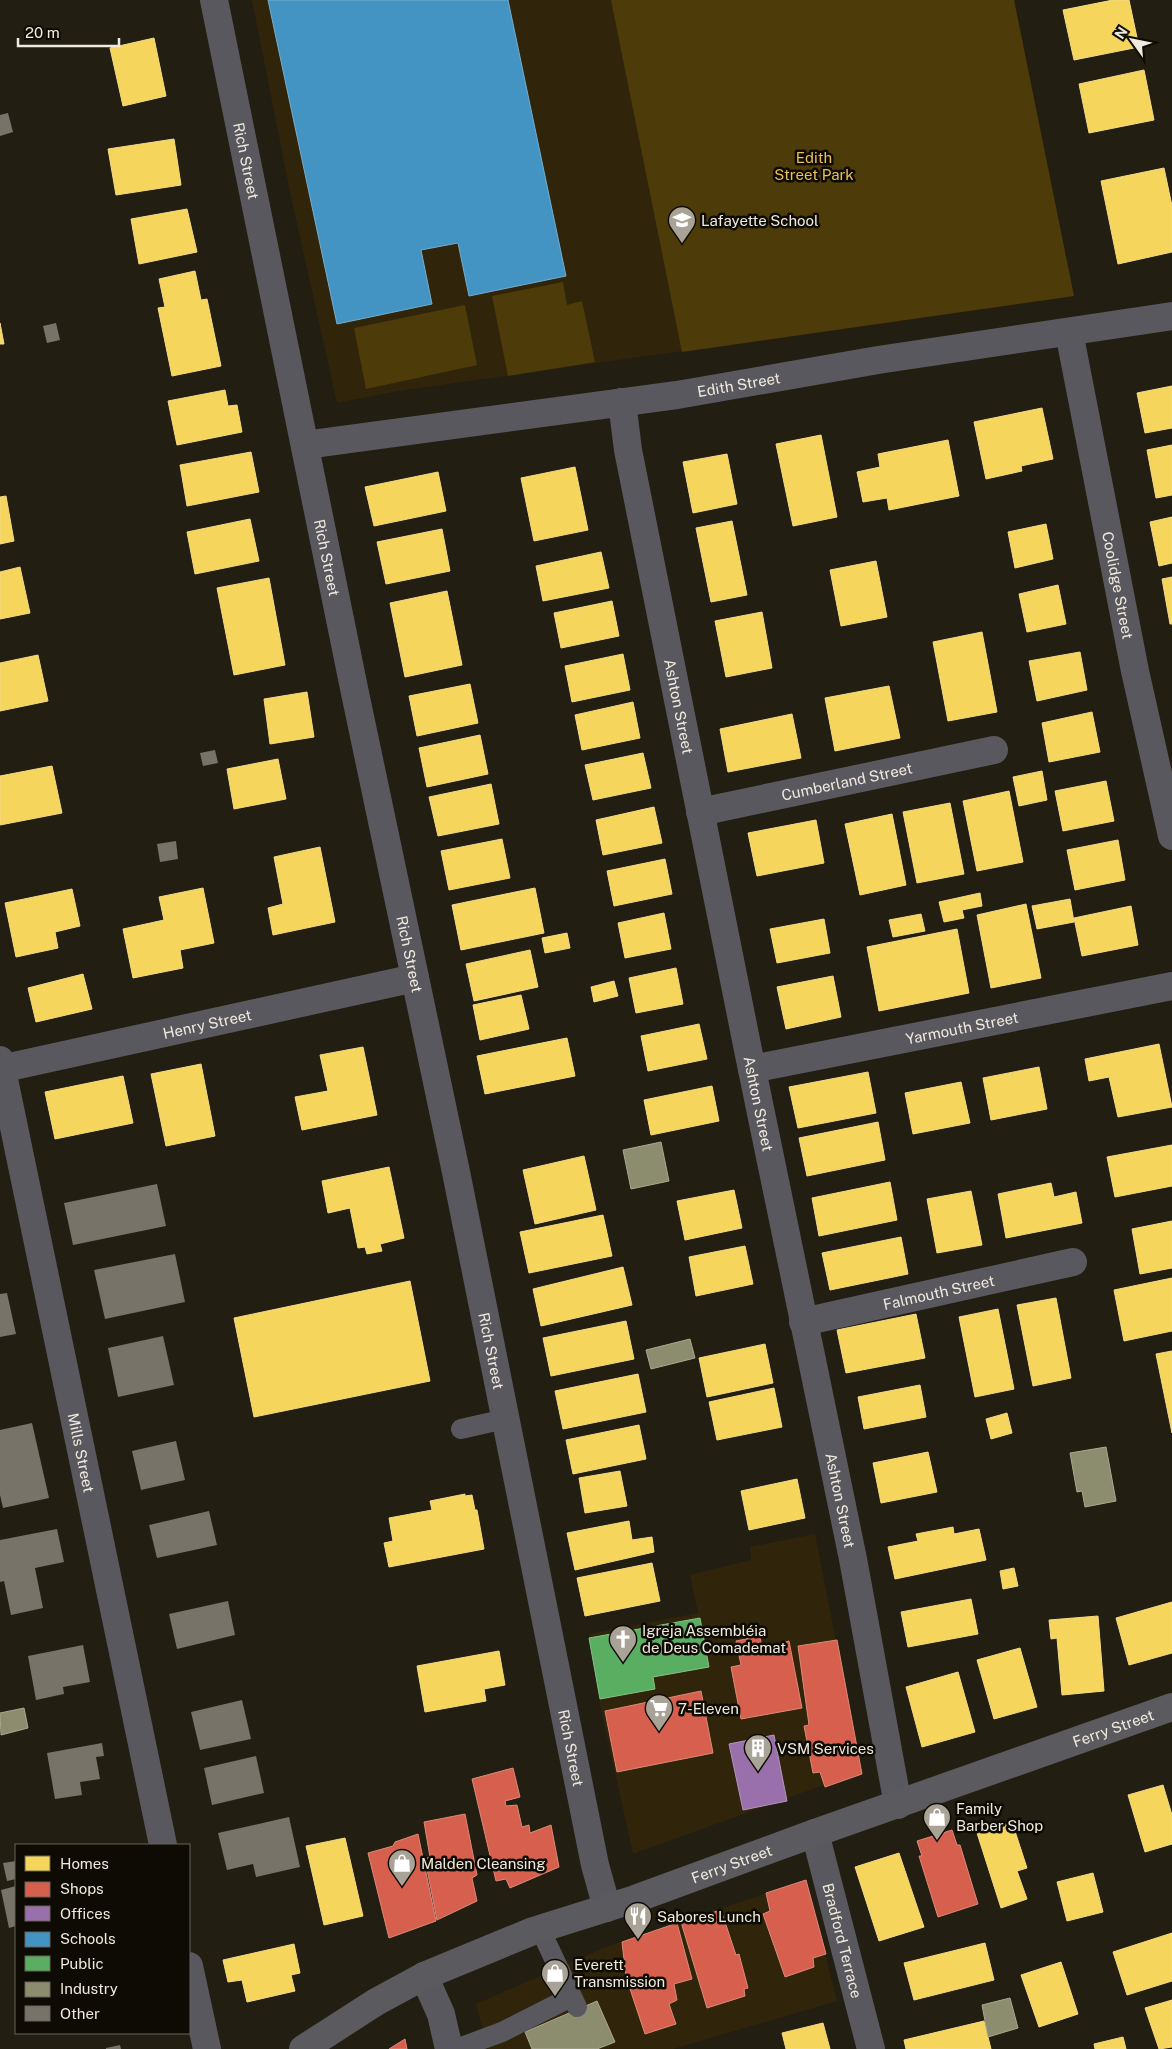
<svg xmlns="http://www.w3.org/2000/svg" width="1172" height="2049" font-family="'Public Sans',sans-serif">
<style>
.built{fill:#30250b}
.green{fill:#4d3b0a}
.homes{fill:#f6d55c;stroke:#f4db83}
.shops{fill:#d6604d;stroke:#de8978}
.offices{fill:#9970ab;stroke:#b395ba}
.schools{fill:#4393c3;stroke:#77adcb}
.public{fill:#5aae61;stroke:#87c086}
.industry{fill:#8c8c6e;stroke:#aaa88f}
.building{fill:#787369}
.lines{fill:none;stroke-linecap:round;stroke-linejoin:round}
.service{stroke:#59585f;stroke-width:20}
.minor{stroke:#59585f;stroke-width:28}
.tertiary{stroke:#59585f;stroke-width:28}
.secondary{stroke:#5b5a5f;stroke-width:28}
.labels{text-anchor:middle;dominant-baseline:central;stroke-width:5;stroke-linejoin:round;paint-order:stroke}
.park-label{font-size:15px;fill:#ebc054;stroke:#0e0b04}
.street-label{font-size:15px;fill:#efeadd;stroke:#0e0b04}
.poi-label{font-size:15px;fill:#efeadd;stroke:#0e0b04;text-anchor:start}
</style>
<rect width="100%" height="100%" fill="#231e12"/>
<g class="built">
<path d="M252 0H1014L1074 296 398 391 337 403 290 192Z"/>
<path d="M815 1534 862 1774 818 1787 633 1854 600 1705 589 1634 698 1613 690 1575 751 1560 750 1547Z"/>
<path d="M806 1880 837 2001 673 2049H488L476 2004 606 1947Z"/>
</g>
<g class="green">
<path d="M611 0H1014L1074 296 682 352Z"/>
<path d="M563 282 567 305 582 301 595 362 508 376 492 296Z"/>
<path d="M465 305 477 365 366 389 354 328Z"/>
</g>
<g class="homes">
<path d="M1113 0H1129L1139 47 1074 60 1063 10Z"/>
<path d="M154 38 166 96 123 106 110 48Z"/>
<path d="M1144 70 1154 120 1089 133 1079 84Z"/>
<path d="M174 139 181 185 116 195 108 149Z"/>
<path d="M1164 168 1172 206V252L1118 264 1101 181Z"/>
<path d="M187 209 197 252 139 264 131 219Z"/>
<path d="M195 271 201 300 207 299 221 366 172 376 158 308 165 307 159 279Z"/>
<path d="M0 323 4 344H0Z"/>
<path d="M1172 386V428L1145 433 1137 393Z"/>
<path d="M225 390 228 406 237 405 242 432 177 445 168 401Z"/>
<path d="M1042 408 1053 459 1021 466 1022 471 986 479 974 422Z"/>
<path d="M821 435 837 517 793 526 776 444Z"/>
<path d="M948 440 959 496 889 510 887 498 863 502 857 472 880 467 878 454Z"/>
<path d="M1172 445V495L1156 498 1147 450Z"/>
<path d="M251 452 259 492 187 506 180 465Z"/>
<path d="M727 454 737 504 693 513 683 462Z"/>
<path d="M575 467 588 530 534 541 521 478Z"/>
<path d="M438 472 446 511 374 526 365 487Z"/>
<path d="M6 496 14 541 0 544V497Z"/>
<path d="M1172 517V563L1159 566 1150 522Z"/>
<path d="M250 519 259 561 195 574 187 532Z"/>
<path d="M732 521 747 595 711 602 696 528Z"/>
<path d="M1046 524 1053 559 1015 568 1008 532Z"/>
<path d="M442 529 450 571 386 584 377 542Z"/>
<path d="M601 552 609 588 543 601 536 566Z"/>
<path d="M876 561 887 617 841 626 830 570Z"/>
<path d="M20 567 30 613 0 619V572Z"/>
<path d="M1172 577V624H1170L1162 579Z"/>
<path d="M269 578 285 665 234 675 217 588Z"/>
<path d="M1058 585 1066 624 1027 632 1019 594Z"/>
<path d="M447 591 462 665 405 677 390 603Z"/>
<path d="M612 601 619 636 561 648 554 613Z"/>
<path d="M762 612 772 668 726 677 715 621Z"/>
<path d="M982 632 997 712 948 721 933 642Z"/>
<path d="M1080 652 1087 690 1037 701 1029 661Z"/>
<path d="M623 654 630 690 572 702 565 666Z"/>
<path d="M38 655 48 701 0 711V663Z"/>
<path d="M470 684 478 723 417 736 409 696Z"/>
<path d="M889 686 900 738 835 751 825 698Z"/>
<path d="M307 692 314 737 270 744 264 699Z"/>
<path d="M633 702 640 738 582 750 575 715Z"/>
<path d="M1092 712 1100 752 1049 762 1042 723Z"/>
<path d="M792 714 801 758 728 772 720 729Z"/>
<path d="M480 735 488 774 427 787 419 748Z"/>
<path d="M643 753 651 788 593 800 585 765Z"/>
<path d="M278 759 286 799 234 809 227 769Z"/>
<path d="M52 766 62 813 0 825V776Z"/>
<path d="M1042 771 1047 800 1019 806 1013 777Z"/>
<path d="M1106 781 1114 821 1063 831 1055 791Z"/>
<path d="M491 784 499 824 438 836 429 797Z"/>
<path d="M1009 791 1023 862 977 871 963 801Z"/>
<path d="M950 803 964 874 917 883 903 812Z"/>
<path d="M654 807 662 843 603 855 596 820Z"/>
<path d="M892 814 906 885 860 895 845 824Z"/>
<path d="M816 820 824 863 757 876 748 833Z"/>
<path d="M502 839 510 878 449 890 441 851Z"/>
<path d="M1118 840 1125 880 1075 890 1067 850Z"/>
<path d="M320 847 335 922 273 935 268 908 283 904 274 857Z"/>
<path d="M665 859 672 894 614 906 607 871Z"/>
<path d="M203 888 214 943 180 950 183 968 133 978 123 929 164 920 159 897Z"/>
<path d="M535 888 544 933 461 950 452 905Z"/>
<path d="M72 889 80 926 55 932 58 948 16 957 5 903Z"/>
<path d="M980 893 982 906 962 910 964 918 944 922 939 902Z"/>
<path d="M1070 899 1074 922 1037 929 1032 906Z"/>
<path d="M1026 904 1041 978 991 988 977 915Z"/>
<path d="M1131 906 1138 945 1082 956 1074 918Z"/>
<path d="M664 913 671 949 625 958 618 923Z"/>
<path d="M921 914 925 931 893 937 889 920Z"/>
<path d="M824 919 830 953 777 963 770 929Z"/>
<path d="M957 929 969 993 879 1011 867 947Z"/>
<path d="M567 933 570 948 545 953 542 938Z"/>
<path d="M530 950 538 987 474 1001 466 964Z"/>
<path d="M676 968 683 1004 636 1013 629 978Z"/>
<path d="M83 974 92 1009 36 1022 28 988Z"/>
<path d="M833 976 841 1017 786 1029 777 987Z"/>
<path d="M614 981 618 996 594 1002 591 987Z"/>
<path d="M521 995 529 1029 480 1040 473 1005Z"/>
<path d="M699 1024 707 1059 648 1071 641 1036Z"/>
<path d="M567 1038 575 1076 485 1094 477 1056Z"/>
<path d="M1159 1044 1172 1107 1118 1117 1109 1077 1089 1081 1085 1059Z"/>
<path d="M363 1047 377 1115 302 1130 295 1097 328 1091 320 1055Z"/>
<path d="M201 1064 215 1136 166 1146 151 1074Z"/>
<path d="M1039 1067 1047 1109 991 1120 983 1078Z"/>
<path d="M868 1072 876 1113 798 1128 789 1087Z"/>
<path d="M123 1076 133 1123 55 1139 45 1092Z"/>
<path d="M961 1082 970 1123 913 1134 905 1093Z"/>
<path d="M712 1086 719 1121 651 1135 644 1100Z"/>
<path d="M878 1122 885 1160 807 1176 799 1138Z"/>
<path d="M1172 1145V1186L1115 1197 1107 1157Z"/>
<path d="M584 1156 596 1210 535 1224 523 1170Z"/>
<path d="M389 1167 404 1238 380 1244 382 1251 367 1254 365 1247 358 1248 350 1208 328 1213 322 1181Z"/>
<path d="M890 1182 897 1220 819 1236 812 1198Z"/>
<path d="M1051 1183 1054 1197 1076 1192 1082 1223 1006 1238 998 1194Z"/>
<path d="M734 1190 742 1228 685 1240 677 1201Z"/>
<path d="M971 1191 982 1245 937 1253 927 1199Z"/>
<path d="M603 1215 612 1256 529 1273 520 1232Z"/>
<path d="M1172 1221V1268L1140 1274 1132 1229Z"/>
<path d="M901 1237 908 1274 830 1290 822 1253Z"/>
<path d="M745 1246 753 1284 696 1296 689 1257Z"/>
<path d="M623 1267 632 1305 541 1326 533 1289Z"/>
<path d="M1172 1278V1331L1124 1341 1114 1290Z"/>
<path d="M410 1281 430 1381 254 1417 234 1318Z"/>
<path d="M1056 1298 1071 1378 1033 1386 1017 1305Z"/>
<path d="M998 1309 1014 1389 975 1397 959 1317Z"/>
<path d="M916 1314 925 1358 846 1373 837 1330Z"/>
<path d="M626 1321 634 1359 551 1376 543 1338Z"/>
<path d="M765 1344 773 1383 707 1397 699 1358Z"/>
<path d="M1172 1351V1433L1156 1354Z"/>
<path d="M638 1374 646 1412 563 1429 555 1391Z"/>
<path d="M920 1385 926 1417 864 1429 858 1397Z"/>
<path d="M774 1388 782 1427 717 1440 709 1402Z"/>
<path d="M1007 1413 1012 1433 991 1439 986 1419Z"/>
<path d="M639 1425 646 1459 573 1474 566 1440Z"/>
<path d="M928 1452 937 1492 881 1503 873 1463Z"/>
<path d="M620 1471 627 1506 585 1513 579 1478Z"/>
<path d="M797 1479 805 1518 749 1530 741 1491Z"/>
<path d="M465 1494V1496L472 1495 475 1510H477L484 1549 389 1567 384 1543 393 1541 389 1518 432 1510 430 1501Z"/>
<path d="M629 1521 632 1540 652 1537 654 1552 575 1570 567 1533Z"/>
<path d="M953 1527 954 1534 979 1529 986 1560 895 1579 888 1547 918 1541 916 1534Z"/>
<path d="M652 1563 660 1601 585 1616 577 1578Z"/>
<path d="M1014 1568 1018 1586 1003 1589 1000 1571Z"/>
<path d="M971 1599 978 1634 908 1647 901 1612Z"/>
<path d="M1172 1602V1653L1129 1665 1116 1618Z"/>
<path d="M1098 1616 1104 1691 1062 1695 1057 1638 1051 1639 1049 1620Z"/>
<path d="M1020 1648 1037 1707 994 1719 977 1660Z"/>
<path d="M499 1651 505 1685 484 1689 486 1701 425 1712 417 1666Z"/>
<path d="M958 1672 975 1732 922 1747 906 1687Z"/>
<path d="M1163 1785 1172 1815V1844L1145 1852 1128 1795Z"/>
<path d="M1012 1822 1027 1868 1017 1871 1027 1899 1001 1908 977 1833Z"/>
<path d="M345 1838 363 1916 324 1925 306 1846Z"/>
<path d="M899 1853 924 1927 879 1941 855 1867Z"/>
<path d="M1093 1873 1103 1912 1067 1921 1057 1882Z"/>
<path d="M1172 1933V1981L1127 1995 1113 1952Z"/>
<path d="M985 1943 994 1980 914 2000 904 1963Z"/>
<path d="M294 1944 300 1973 291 1975 295 1991 247 2002 242 1980 228 1982 223 1960Z"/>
<path d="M1061 1962 1078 2014 1039 2027 1021 1975Z"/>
<path d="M1172 2000V2047L1159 2049 1145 2008Z"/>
<path d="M984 2021 991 2049H906L904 2040Z"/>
<path d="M823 2023 830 2049H786L782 2033Z"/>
<path d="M1123 2037 1126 2049H1095L1094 2044Z"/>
</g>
<g class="shops">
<path d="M760 1636 762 1649 789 1641 802 1708 741 1719 731 1667 741 1665 736 1641Z"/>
<path d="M837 1640 862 1774 825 1787 820 1772 813 1773 804 1726 809 1725 798 1646Z"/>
<path d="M701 1691 713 1753 617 1772 605 1711Z"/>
<path d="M513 1768 520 1797 505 1801 506 1806 517 1805 522 1827 529 1825 530 1833 551 1825 559 1867 510 1888 506 1879 496 1881 472 1779Z"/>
<path d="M465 1814 477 1875 472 1878 477 1901 437 1920 425 1859 430 1857 424 1822Z"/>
<path d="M952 1830 957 1845H960L978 1904 938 1917 919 1856H922L917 1841Z"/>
<path d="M418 1834 436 1921 389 1938 368 1853 393 1846 395 1842Z"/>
<path d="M806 1880 826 1954 813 1958 814 1967 785 1977 763 1914 770 1911 766 1893Z"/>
<path d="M721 1910 736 1955 739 1954 748 1988 744 1989 745 1996 707 2008 681 1922Z"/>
<path d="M677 1923 692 1979 674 1984 677 2000 669 2004 676 2024 645 2034 626 1977 622 1942Z"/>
<path d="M405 2039 407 2049H389Z"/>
</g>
<path class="offices" d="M774 1735 787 1801 743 1810 729 1744Z"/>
<path class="schools" d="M268 0H508L566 276 469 296 458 243 421 250 432 304 337 324Z"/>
<path class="public" d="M700 1618 709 1667 653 1677 655 1689 600 1699 589 1638Z"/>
<g class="industry">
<path d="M661 1142 669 1181 631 1189 623 1150Z"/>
<path d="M690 1339 695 1358 651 1369 646 1350Z"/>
<path d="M1106 1447 1116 1501 1085 1507 1082 1491 1077 1492 1070 1453Z"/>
<path d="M24 1708 28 1728 1 1735 0 1713Z"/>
<path d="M1010 1998 1018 2028 988 2037 982 2005Z"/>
<path d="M597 2001 615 2042 597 2049H532L525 2032Z"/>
</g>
<g class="building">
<path d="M8 113 13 132 0 136V115Z"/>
<path d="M56 323 60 340 47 343 43 326Z"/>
<path d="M215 750 218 763 203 766 200 753Z"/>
<path d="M176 841 178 859 160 862 157 844Z"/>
<path d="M157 1184 166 1226 73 1245 64 1203Z"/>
<path d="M175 1254 185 1302 105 1319 94 1270Z"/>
<path d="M7 1293 16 1334 0 1337V1294Z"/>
<path d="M163 1336 174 1385 118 1397 108 1348Z"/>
<path d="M32 1423 49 1498 3 1508 0 1495V1430Z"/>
<path d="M176 1441 185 1480 141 1490 132 1451Z"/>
<path d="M209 1511 217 1545 157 1558 149 1525Z"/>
<path d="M57 1529 64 1562 35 1568 43 1608 11 1615 4 1581 0 1582V1540Z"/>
<path d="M228 1601 235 1635 177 1649 169 1614Z"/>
<path d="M83 1645 90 1682 63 1687 64 1694 36 1700 28 1656Z"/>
<path d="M242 1700 251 1739 200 1750 191 1712Z"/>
<path d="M102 1743 104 1756 96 1757 100 1779 80 1782 82 1795 55 1799 47 1753Z"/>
<path d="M256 1756 264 1793 212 1805 204 1768Z"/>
<path d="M289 1817 300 1867 256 1877 253 1864 227 1870 218 1833Z"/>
<path d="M16 1861V1879L7 1881 3 1863Z"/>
<path d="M16 1886V1926L9 1928 1 1890Z"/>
<path d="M120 2045 121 2049H106V2048Z"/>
</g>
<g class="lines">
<g class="service">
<path d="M461 1429 505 1419"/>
<path d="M540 1929 577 2007"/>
<path d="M456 2049 502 2032 571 1997"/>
</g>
<g class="minor">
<path id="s1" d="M1069 332 1135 671 1172 836"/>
<path id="s2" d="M622 402 628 450 749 1055 853 1559 898 1805"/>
<path id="s3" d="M305 445 677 395 878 360 1172 316"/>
<path id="s4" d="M700 812 994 750"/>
<path id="s5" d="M0 1060 163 1845"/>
<path id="s6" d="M0 1069 415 978"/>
<path id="s7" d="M752 1069 1172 986"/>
<path id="s8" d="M803 1322 1073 1262"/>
<path id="s9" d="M815 1833 871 2049"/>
<path d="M189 1966 207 2049"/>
</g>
<g class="tertiary">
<path id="s10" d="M214 0 355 693 456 1172 595 1865 607 1908"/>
<path d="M424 1976 441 2014 449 2049"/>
</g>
<path class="secondary" id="s11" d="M303 2049 376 2002 424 1976 533 1931 635 1899 815 1833 1172 1707"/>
</g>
<defs>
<g id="school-pin" transform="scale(1.4375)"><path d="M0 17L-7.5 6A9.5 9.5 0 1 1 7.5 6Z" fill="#a8a396" stroke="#0e0b04"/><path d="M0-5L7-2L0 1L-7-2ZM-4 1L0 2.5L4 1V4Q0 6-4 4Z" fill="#fff"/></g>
<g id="church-pin" transform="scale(1.4375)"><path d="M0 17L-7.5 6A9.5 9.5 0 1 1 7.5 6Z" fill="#a8a396" stroke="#0e0b04"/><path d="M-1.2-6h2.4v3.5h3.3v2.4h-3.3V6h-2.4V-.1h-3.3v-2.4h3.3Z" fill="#fff"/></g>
<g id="supermarket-pin" transform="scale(1.4375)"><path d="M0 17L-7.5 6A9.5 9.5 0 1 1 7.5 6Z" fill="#a8a396" stroke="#0e0b04"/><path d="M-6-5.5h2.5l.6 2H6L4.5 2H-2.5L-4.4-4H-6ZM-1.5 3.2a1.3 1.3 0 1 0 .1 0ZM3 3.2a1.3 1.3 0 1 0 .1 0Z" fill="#fff"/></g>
<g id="building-pin" transform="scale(1.4375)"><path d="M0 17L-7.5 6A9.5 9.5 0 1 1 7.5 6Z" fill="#a8a396" stroke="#0e0b04"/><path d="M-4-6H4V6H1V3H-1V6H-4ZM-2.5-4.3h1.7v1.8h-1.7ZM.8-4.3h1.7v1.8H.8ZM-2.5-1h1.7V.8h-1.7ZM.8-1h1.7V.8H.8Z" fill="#fff"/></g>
<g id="shop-pin" transform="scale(1.4375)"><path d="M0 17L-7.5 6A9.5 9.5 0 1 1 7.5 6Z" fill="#a8a396" stroke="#0e0b04"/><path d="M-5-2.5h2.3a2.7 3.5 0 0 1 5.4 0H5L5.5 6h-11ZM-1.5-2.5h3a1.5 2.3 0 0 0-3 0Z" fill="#fff"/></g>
<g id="restaurant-pin" transform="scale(1.4375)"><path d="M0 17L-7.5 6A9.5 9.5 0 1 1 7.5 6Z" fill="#a8a396" stroke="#0e0b04"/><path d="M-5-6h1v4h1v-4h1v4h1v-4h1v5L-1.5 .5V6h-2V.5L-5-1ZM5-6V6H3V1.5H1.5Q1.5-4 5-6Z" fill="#fff"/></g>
</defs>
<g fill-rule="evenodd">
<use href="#school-pin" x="682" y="220"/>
<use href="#church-pin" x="623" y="1639"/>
<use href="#supermarket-pin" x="659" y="1708"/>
<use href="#building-pin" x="758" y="1748"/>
<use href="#shop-pin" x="937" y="1817"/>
<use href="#shop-pin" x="402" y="1863"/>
<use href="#restaurant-pin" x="638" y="1916"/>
<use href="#shop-pin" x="555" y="1973"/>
</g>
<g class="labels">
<g class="park-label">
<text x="814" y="157">Edith<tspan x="814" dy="17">Street Park</tspan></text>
</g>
<g class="street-label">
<text stroke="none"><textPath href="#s10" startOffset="164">Rich Street</textPath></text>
<text stroke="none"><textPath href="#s3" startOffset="438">Edith Street</textPath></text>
<text stroke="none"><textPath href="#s10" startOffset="569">Rich Street</textPath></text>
<text stroke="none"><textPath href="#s1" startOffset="258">Coolidge Street</textPath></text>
<text stroke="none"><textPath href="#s2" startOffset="310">Ashton Street</textPath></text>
<text stroke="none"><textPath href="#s4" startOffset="150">Cumberland Street</textPath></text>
<text stroke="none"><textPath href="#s10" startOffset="974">Rich Street</textPath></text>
<text stroke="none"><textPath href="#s6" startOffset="212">Henry Street</textPath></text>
<text stroke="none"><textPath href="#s7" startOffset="214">Yarmouth Street</textPath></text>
<text stroke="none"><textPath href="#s2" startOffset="715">Ashton Street</textPath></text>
<text stroke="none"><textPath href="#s8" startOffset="139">Falmouth Street</textPath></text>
<text stroke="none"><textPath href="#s10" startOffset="1379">Rich Street</textPath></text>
<text stroke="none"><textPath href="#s5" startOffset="401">Mills Street</textPath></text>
<text stroke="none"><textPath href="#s2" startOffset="1120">Ashton Street</textPath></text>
<text stroke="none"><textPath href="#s11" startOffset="874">Ferry Street</textPath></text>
<text stroke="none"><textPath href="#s10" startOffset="1784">Rich Street</textPath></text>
<text stroke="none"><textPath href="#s11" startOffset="469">Ferry Street</textPath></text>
<text stroke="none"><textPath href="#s9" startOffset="111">Bradford Terrace</textPath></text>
</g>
<g class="poi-label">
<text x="701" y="220">Lafayette School</text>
<text x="642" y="1630">Igreja Assembléia<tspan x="642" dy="17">de Deus Comademat</tspan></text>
<text x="678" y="1708">7-Eleven</text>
<text x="777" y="1748">VSM Services</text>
<text x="956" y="1808">Family<tspan x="956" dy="17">Barber Shop</tspan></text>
<text x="421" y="1863">Malden Cleansing</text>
<text x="657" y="1916">Sabores Lunch</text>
<text x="574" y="1964">Everett<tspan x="574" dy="17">Transmission</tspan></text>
</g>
</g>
<rect x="15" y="1844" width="175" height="190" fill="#0e0b04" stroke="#68645b"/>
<rect x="25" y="1856" width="25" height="15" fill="#f6d55c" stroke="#68645b"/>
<text x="60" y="1869" font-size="15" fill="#efeadd">Homes</text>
<rect x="25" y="1882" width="25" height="15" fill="#d6604d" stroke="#68645b"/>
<text x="60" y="1894" font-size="15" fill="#efeadd">Shops</text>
<rect x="25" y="1906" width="25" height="15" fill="#9970ab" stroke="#68645b"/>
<text x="60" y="1919" font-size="15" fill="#efeadd">Offices</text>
<rect x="25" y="1932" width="25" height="15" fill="#4393c3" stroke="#68645b"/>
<text x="60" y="1944" font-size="15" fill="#efeadd">Schools</text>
<rect x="25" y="1956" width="25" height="15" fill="#5aae61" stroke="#68645b"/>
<text x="60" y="1969" font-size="15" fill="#efeadd">Public</text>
<rect x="25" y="1982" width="25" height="15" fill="#8c8c6e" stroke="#68645b"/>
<text x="60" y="1994" font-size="15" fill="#efeadd">Industry</text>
<rect x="25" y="2006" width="25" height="15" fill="#787369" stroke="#68645b"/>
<text x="60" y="2019" font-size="15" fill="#efeadd">Other</text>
<g transform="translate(1132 40) rotate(303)" stroke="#0e0b04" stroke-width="4" paint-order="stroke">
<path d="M0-4L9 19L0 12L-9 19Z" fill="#efeadd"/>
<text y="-8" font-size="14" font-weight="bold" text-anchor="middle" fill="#efeadd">N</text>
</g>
<path d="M18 38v8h101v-8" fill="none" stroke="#efeadd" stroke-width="2.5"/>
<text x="25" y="38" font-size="15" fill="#efeadd" stroke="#0e0b04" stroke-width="4" paint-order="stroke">20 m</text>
</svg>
